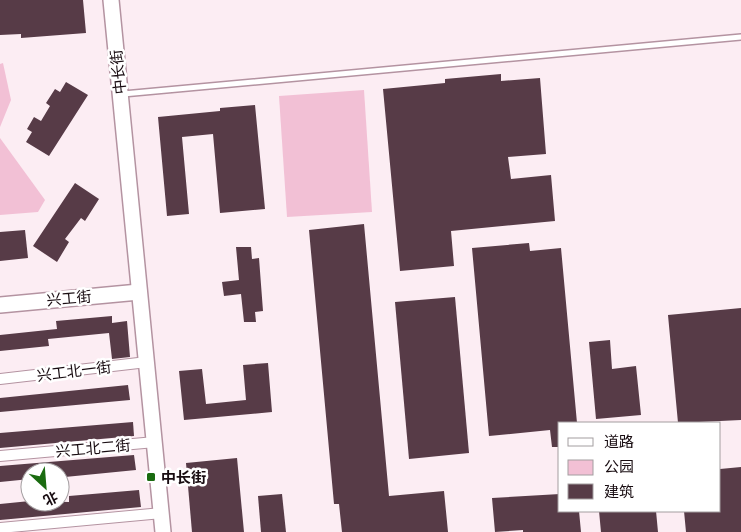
<svg xmlns="http://www.w3.org/2000/svg" width="741" height="532" font-family="Arial,'Noto Sans SC',sans-serif">
<style>
.green{fill:#f2c0d5}
.building{fill:#573b47}
.lines{fill:none;stroke-linecap:round;stroke-linejoin:round}
.lane-casing{stroke:#b493a1;stroke-width:8}
.street-casing{stroke:#b493a1;stroke-width:12}
.secondary-casing{stroke:#b493a1;stroke-width:18}
.lane{stroke:#fff;stroke-width:5}
.street{stroke:#fff;stroke-width:10}
.secondary{stroke:#fff;stroke-width:15}
.poi-dot{fill:#1a6b10;stroke:#fff;stroke-width:2}
.labels{text-anchor:middle;dominant-baseline:central;stroke-width:5;stroke-linejoin:round;paint-order:stroke}
.street-label{font-size:15px;fill:#180c11;stroke:#fff}
.poi-label{font-size:15px;font-weight:bold;fill:#180c11;stroke:#fff;text-anchor:start}
</style>
<rect width="100%" height="100%" fill="#fcedf3"/>
<g class="green">
<path d="M3 63 11 100 0 127V64Z"/>
<path d="M364 90 372 212 287 217 279 96Z"/>
<path d="M0 138 45 200 38 212 0 215Z"/>
</g>
<g class="building">
<path d="M0 0H83L86 33 21 38V34L0 35Z"/>
<path d="M501 74V81L540 78 546 154 508 157 511 179 551 175 555 221 451 231 454 266 400 271 383 89 445 83V79Z"/>
<path d="M66 82 88 95 49 156 26 142 32 132 27 129 34 117 41 121 50 106 46 103 55 89 60 92Z"/>
<path d="M255 105 265 209 220 213 213 134 182 137 189 214 167 216 158 117 220 111V108Z"/>
<path d="M75 183 99 199 85 221 81 218 65 239 69 242 57 262 33 246Z"/>
<path d="M364 224 389 496 444 491 448 532H342L339 504H334L309 230Z"/>
<path d="M25 230 28 258 0 261V232Z"/>
<path d="M529 243 530 251 561 248 577 423H560V447H552L550 430 489 436 472 248Z"/>
<path d="M236 247H251L252 259 259 258 263 311 255 312 256 322H244L241 294 224 296 222 282 239 280Z"/>
<path d="M455 297 469 453 409 459 395 302Z"/>
<path d="M741 308V420L678 423 668 315Z"/>
<path d="M112 316V323L127 321 130 357 112 359 109 333 48 339 49 346 0 351V335L57 329 56 321Z"/>
<path d="M610 340 612 369 636 366 641 415 596 419 589 342Z"/>
<path d="M268 363 272 412 184 420 179 371 202 369 206 404 246 400 243 365Z"/>
<path d="M128 385 130 400 0 412V398Z"/>
<path d="M133 422 134 436 0 448V433Z"/>
<path d="M134 455 136 470 65 477 64 472H30V479L0 482V466Z"/>
<path d="M237 458 244 532H192L186 463Z"/>
<path d="M741 467V532H686L684 511H720V469Z"/>
<path d="M139 490 141 507 0 520V504L30 501 69 502V496Z"/>
<path d="M282 494 286 532H261L258 496Z"/>
<path d="M560 494V511H579L581 532H523V530L495 532 492 498Z"/>
<path d="M599 511H656L658 532H601Z"/>
</g>
<g class="lines">
<g class="lane-casing">
<path id="lane" d="M123 94 741 37"/>
</g>
<g class="street-casing">
<g id="street">
<path d="M0 379 147 362"/>
<path d="M0 456 155 442"/>
<path d="M0 528 162 513"/>
</g>
</g>
<g class="secondary-casing">
<g id="secondary">
<path d="M111 0 163 532"/>
<path d="M0 305 139 292"/>
</g>
</g>
<use href="#lane" class="lane"/>
<use href="#street" class="street"/>
<use href="#secondary" class="secondary"/>
</g>
<rect class="poi-dot" x="146" y="472" width="10" height="10" rx="2.5"/>
<g class="labels">
<g class="street-label">
<text transform="translate(118 72) rotate(-96)">中长街</text>
<text transform="translate(69 298) rotate(-5)">兴工街</text>
<text transform="translate(74 371) rotate(-7)">兴工北一街</text>
<text transform="translate(93 448) rotate(-5)">兴工北二街</text>
</g>
<g class="poi-label">
<text x="161" y="477">中长街</text>
</g>
</g>
<rect x="558" y="422" width="162" height="90" fill="#ffffff" stroke="#a39ea0"/>
<rect x="568" y="438" width="25" height="8" fill="#ffffff" stroke="#a39ea0"/>
<text x="604" y="447" font-size="15" fill="#180c11">道路</text>
<rect x="568" y="460" width="25" height="15" fill="#f2c0d5" stroke="#a39ea0"/>
<text x="604" y="472" font-size="15" fill="#180c11">公园</text>
<rect x="568" y="484" width="25" height="15" fill="#573b47" stroke="#a39ea0"/>
<text x="604" y="497" font-size="15" fill="#180c11">建筑</text>
<g transform="translate(45 487) rotate(154)"><circle r="24" fill="#ffffff" stroke="#a39ea0"/>
<path d="M0-4L9 19L0 12L-9 19Z" fill="#1a6b10"/>
<text y="-8" font-size="14" font-weight="bold" text-anchor="middle" fill="#180c11">北</text>
</g>
</svg>
